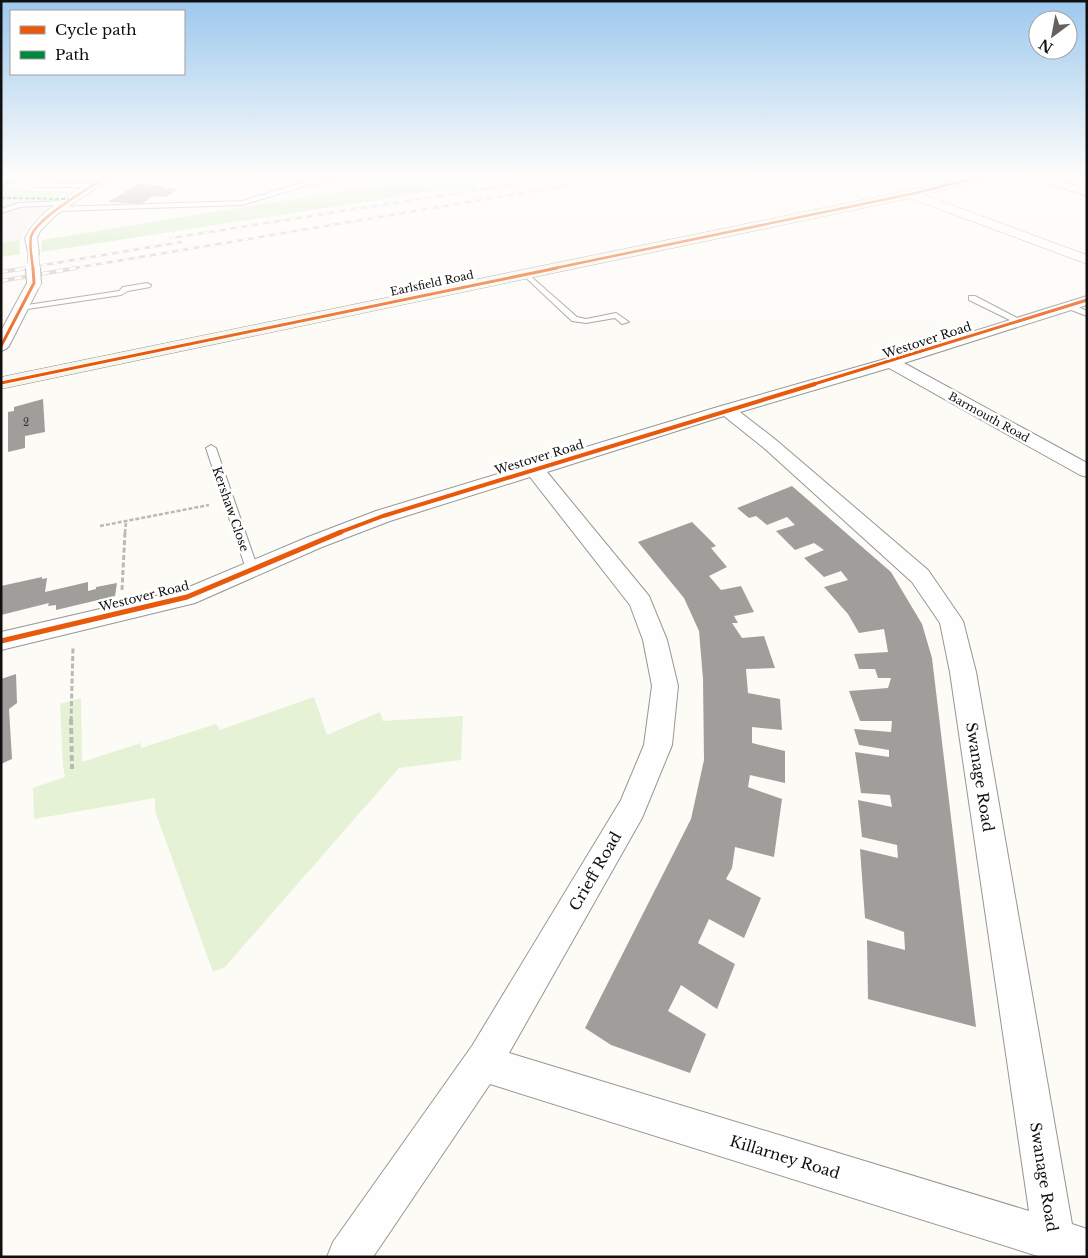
<svg xmlns="http://www.w3.org/2000/svg" width="1088" height="1258" font-family="'Libre Baskerville',serif">
<style>
.industrial{fill:#f4eff2}
.green{fill:#e5f2d6}
.forest{fill:#d5eac3}
.building{fill:#a09e9b}
.lines{fill:none;stroke-linecap:round;stroke-linejoin:round}
.service-casing{stroke:#969694;stroke-width:2}
.minor-casing{stroke:#969694;stroke-width:2}
.tertiary-casing{stroke:#969694;stroke-width:1}
.secondary-casing{stroke:#8d8c8a;stroke-width:1}
.path-far2{stroke:#b9b9b8;stroke-width:2.5;stroke-dasharray:4 2;stroke-linecap:butt}
.path-far1{stroke:#b9b9b8;stroke-width:3;stroke-dasharray:5 2.5;stroke-linecap:butt}
.path{stroke:#b9b9b8;stroke-width:4;stroke-dasharray:6 3;stroke-linecap:butt}
.service{fill:#fffefe;fill-rule:evenodd}
.minor{fill:#fffefe;fill-rule:evenodd}
.tertiary{fill:#fffefe;fill-rule:evenodd}
.secondary{fill:#f6f5eb;fill-rule:evenodd}
.rail-far1-casing{stroke:#d9c5c6;stroke-width:2.5}
.rail-casing{stroke:#d9c5c6;stroke-width:4}
.rail-far1{stroke:#fff;stroke-width:2;stroke-dasharray:5.5;stroke-linecap:butt}
.rail{stroke:#fff;stroke-width:2.5;stroke-dasharray:7;stroke-linecap:butt}
.minor-bridge-far1-casing{stroke:#969694;stroke-width:12;stroke-linecap:butt}
.minor-bridge-casing{stroke:#969694;stroke-width:16;stroke-linecap:butt}
.minor-bridge-far1{stroke:#fffefe;stroke-width:11}
.minor-bridge{stroke:#fffefe;stroke-width:14}
.quiet{stroke:#00873e;stroke-width:2;stroke-dasharray:4 2;stroke-linecap:butt}
.cycleway-far3-casing{stroke:#fff;stroke-width:4}
.cycleway-far2-casing{stroke:#fff;stroke-width:5}
.cycleway-far1-casing{stroke:#fff;stroke-width:6}
.cycleway-casing{stroke:#fff;stroke-width:8}
.cycleway-far3{stroke:#e8590c;stroke-width:2.5}
.cycleway-far2{stroke:#e8590c;stroke-width:3}
.cycleway-far1{stroke:#e8590c;stroke-width:4}
.cycleway{stroke:#e8590c;stroke-width:5}
.labels{text-anchor:middle;dominant-baseline:central;stroke-width:5;stroke-linejoin:round;paint-order:stroke}
.number-label{font-size:10px;fill:#343433}
.far-street-label{font-size:11px;fill:#101010;stroke:#fff}
.street-label{font-size:12px;fill:#101010;stroke:#fff}
.near-street-label{font-size:15px;fill:#101010;stroke:#fff}
</style>
<rect width="100%" height="100%" fill="#fcfbf6"/>
<path class="industrial" d="M1 197 64 198 32 220 22 235 19 248 1 251Z"/>
<path class="green" d="M314 697 327 735 380 712 383 721 463 716 461 760 399 768 225 967 213 972 155 811V798L34 819 33 788 65 777 63 766 60 704 81 698 82 762 141 743V748L216 724 220 730Z"/>
<g class="forest">
<path d="M9 176H25L8 189 69 192 57 197 1 200V182L8 179Z"/>
<path d="M436 176H533L41 252 42 240Z"/>
<path d="M19 240 20 254 1 257V243Z"/>
</g>
<g class="building">
<path d="M138 184 166 186 163 188 178 189 166 197 153 196 141 204 108 202Z"/>
<path d="M43 399 45 432 25 436V448L8 452V412L14 411V407Z"/>
<path d="M792 486 891 572 922 624 932 658 976 1027 868 999 867 940 905 950 904 932 865 918 860 849 898 858 897 845 862 837 858 800 892 807 890 795 861 793 855 752 889 757V750L859 745 854 729 891 732 892 721H860L849 691 888 688 891 678H878L875 669H859L854 654 888 652 884 629 859 633 848 614 824 587 848 580 841 571 824 577 804 558 824 550 814 543 795 550 776 531 795 525 787 517 767 525 756 516 749 518 737 508Z"/>
<path d="M692 522 716 546 711 548 727 567 709 576 721 590 741 586 754 612 734 616 738 623H732L742 638 764 636 775 668 746 669 748 693 780 699 782 730 752 727V743L785 751V783L750 775 748 787 782 799 774 857 735 847 732 868 726 879 761 898 744 938 709 919 698 943 735 964 717 1009 681 985 668 1011 706 1034 690 1073 611 1045 585 1028 691 819 704 760 703 679 699 631 684 598 638 542Z"/>
<path d="M42 577V579L47 578 45 592 88 582V591L96 589V587L117 583 115 596 56 610V605L48 606 49 603 1 615V586Z"/>
<path d="M16 674 17 703 9 709 12 759 1 764V679Z"/>
</g>
<g class="lines">
<g class="service-casing">
<g id="service">
<path d="M46 176H53L41 183H93L96 185 93 187H34L31 185Z"/>
<path d="M169 176H175L171 179Z"/>
<path d="M343 176H357L305 186 242 205 57 211 54 209 57 207 242 201 304 182Z"/>
<path d="M66 201 68 204 20 207 1 213V209L19 203Z"/>
<path d="M523 273H527L577 317 586 319 616 313 629 322 622 324 615 318 586 323 572 321 523 275Z"/>
<path d="M147 283 151 285 150 287 128 291 121 295 21 310 17 308 21 306 119 291 123 287Z"/>
<path d="M969 296H975L1023 321 1016 323 969 300Z"/>
<path d="M1066 304H1072L1087 311V316L1066 308Z"/>
<path d="M211 445 216 448 258 569 256 572 252 573 246 569 206 448Z"/>
</g>
</g>
<g class="minor-casing">
<g id="minor">
<path d="M101 176H113L56 215 40 231 37 238 39 254 37 257H29L25 238C39 209 74 192 101 176Z"/>
<path d="M1028 176H1044L1087 189V196Z"/>
<path d="M34 279 41 283 9 346 6 349 1 351V331L27 283Z"/>
<path d="M1087 296V305L904 363 1087 463V477L1080 475 889 368 740 412 776 440 928 570 963 621 976 672 1072 1224 1087 1229V1257H1041L490 1084 373 1257H327L333 1242 472 1046 621 800 644 745 652 686 643 640 630 605 530 477 390 521 322 547 195 603 1 650V632L182 590 308 537 376 511 721 406 885 359ZM724 416 764 448 912 582 940 623 950 672 1029 1211 509 1053 642 818 672 745 678 686 667 640 649 596 547 472Z"/>
</g>
</g>
<g class="tertiary-casing">
<path id="tertiary" d="M911 190 1087 255V264L907 197 905 194 907 191Z"/>
</g>
<g class="secondary-casing">
<path id="secondary" d="M969 176H990L988 179 911 198 1 389V377L911 190Z"/>
</g>
<g class="path-far2">
<path d="M100 526 209 505"/>
<path d="M125 533 126 521"/>
</g>
<g class="path-far1">
<path d="M122 590 125 532"/>
<path d="M71 721 73 647"/>
</g>
<path class="path" d="M71 719 72 769"/>
<use href="#service" class="service"/>
<use href="#minor" class="minor"/>
<use href="#tertiary" class="tertiary"/>
<use href="#secondary" class="secondary"/>
<g class="rail-far1-casing">
<g id="rail-far1">
<path d="M171 238 568 176"/>
<path d="M20 269 181 242"/>
<path d="M69 269 624 176"/>
</g>
</g>
<g class="rail-casing">
<g id="rail">
<path d="M1 272 28 268"/>
<path d="M1 281 76 268"/>
</g>
</g>
<use href="#rail-far1" class="rail-far1"/>
<use href="#rail" class="rail"/>
<g class="minor-bridge-far1-casing">
<path id="minor-bridge-far1" d="M33 254 34 269"/>
</g>
<g class="minor-bridge-casing">
<path id="minor-bridge" d="M33 268 34 283"/>
</g>
<use href="#minor-bridge-far1" class="minor-bridge-far1"/>
<use href="#minor-bridge" class="minor-bridge"/>
<g class="quiet">
<path d="M1 186 20 176"/>
<path d="M1 198 69 199"/>
</g>
<g class="cycleway-far3-casing">
<g id="cycleway-far3">
<path d="M33 269C32 259 29 246 31 237 36 218 91 187 108 176"/>
<path d="M551 269 911 194 984 176"/>
</g>
</g>
<g class="cycleway-far2-casing">
<g id="cycleway-far2">
<path d="M1 346 34 283 33 268"/>
<path d="M1 383 557 268"/>
<path d="M811 385 1087 300"/>
</g>
</g>
<g class="cycleway-far1-casing">
<path id="cycleway-far1" d="M338 533 383 516 815 384"/>
</g>
<g class="cycleway-casing">
<path id="cycleway" d="M1 641 187 597 341 532"/>
</g>
<use href="#cycleway-far3" class="cycleway-far3"/>
<use href="#cycleway-far2" class="cycleway-far2"/>
<use href="#cycleway-far1" class="cycleway-far1"/>
<use href="#cycleway" class="cycleway"/>
</g>
<linearGradient id="sky" x2="0" y2="1"><stop stop-color="#9dc8ee"/><stop offset="0.5" stop-color="#fefdfb"/><stop offset="1" stop-color="#fefdfb" stop-opacity="0"/></linearGradient>
<rect width="1088" height="352" fill="url(#sky)"/>
<g class="labels">
<g class="number-label">
<text x="26" y="422">2</text>
</g>
<g class="far-street-label">
<text transform="translate(432 283) rotate(-12)">Earlsfield Road</text>
<text transform="translate(989 417) rotate(29)">Barmouth Road</text>
</g>
<g class="street-label">
<text transform="translate(927 340) rotate(-18)">Westover Road</text>
<text transform="translate(539 457) rotate(-17)">Westover Road</text>
<text transform="translate(231 509) rotate(71)">Kershaw Close</text>
<text transform="translate(144 596) rotate(-14)">Westover Road</text>
</g>
<g class="near-street-label">
<text transform="translate(980 777) rotate(81)">Swanage Road</text>
<text transform="translate(595 871) rotate(-60)">Crieff Road</text>
<text transform="translate(785 1157) rotate(17)">Killarney Road</text>
<text transform="translate(1044 1177) rotate(81)">Swanage Road</text>
</g>
</g>
<rect width="1088" height="1258" fill="none" stroke="#101010" stroke-width="5"/>
<rect x="10" y="10" width="175" height="65" fill="#ffffff" stroke="#9f9f9f"/>
<rect x="20" y="26" width="25" height="8" fill="#e8590c" stroke="#9f9f9f"/>
<text x="55" y="35" font-size="15" fill="#101010">Cycle path</text>
<rect x="20" y="51" width="25" height="8" fill="#00873e" stroke="#9f9f9f"/>
<text x="55" y="60" font-size="15" fill="#101010">Path</text>
<g transform="translate(1053 35) rotate(212)"><circle r="24" fill="#ffffff" stroke="#9f9f9f"/>
<path d="M0-4L9 19L0 12L-9 19Z" fill="#636260"/>
<text y="-8" font-size="14" font-weight="bold" text-anchor="middle" fill="#101010">N</text>
</g>
</svg>
